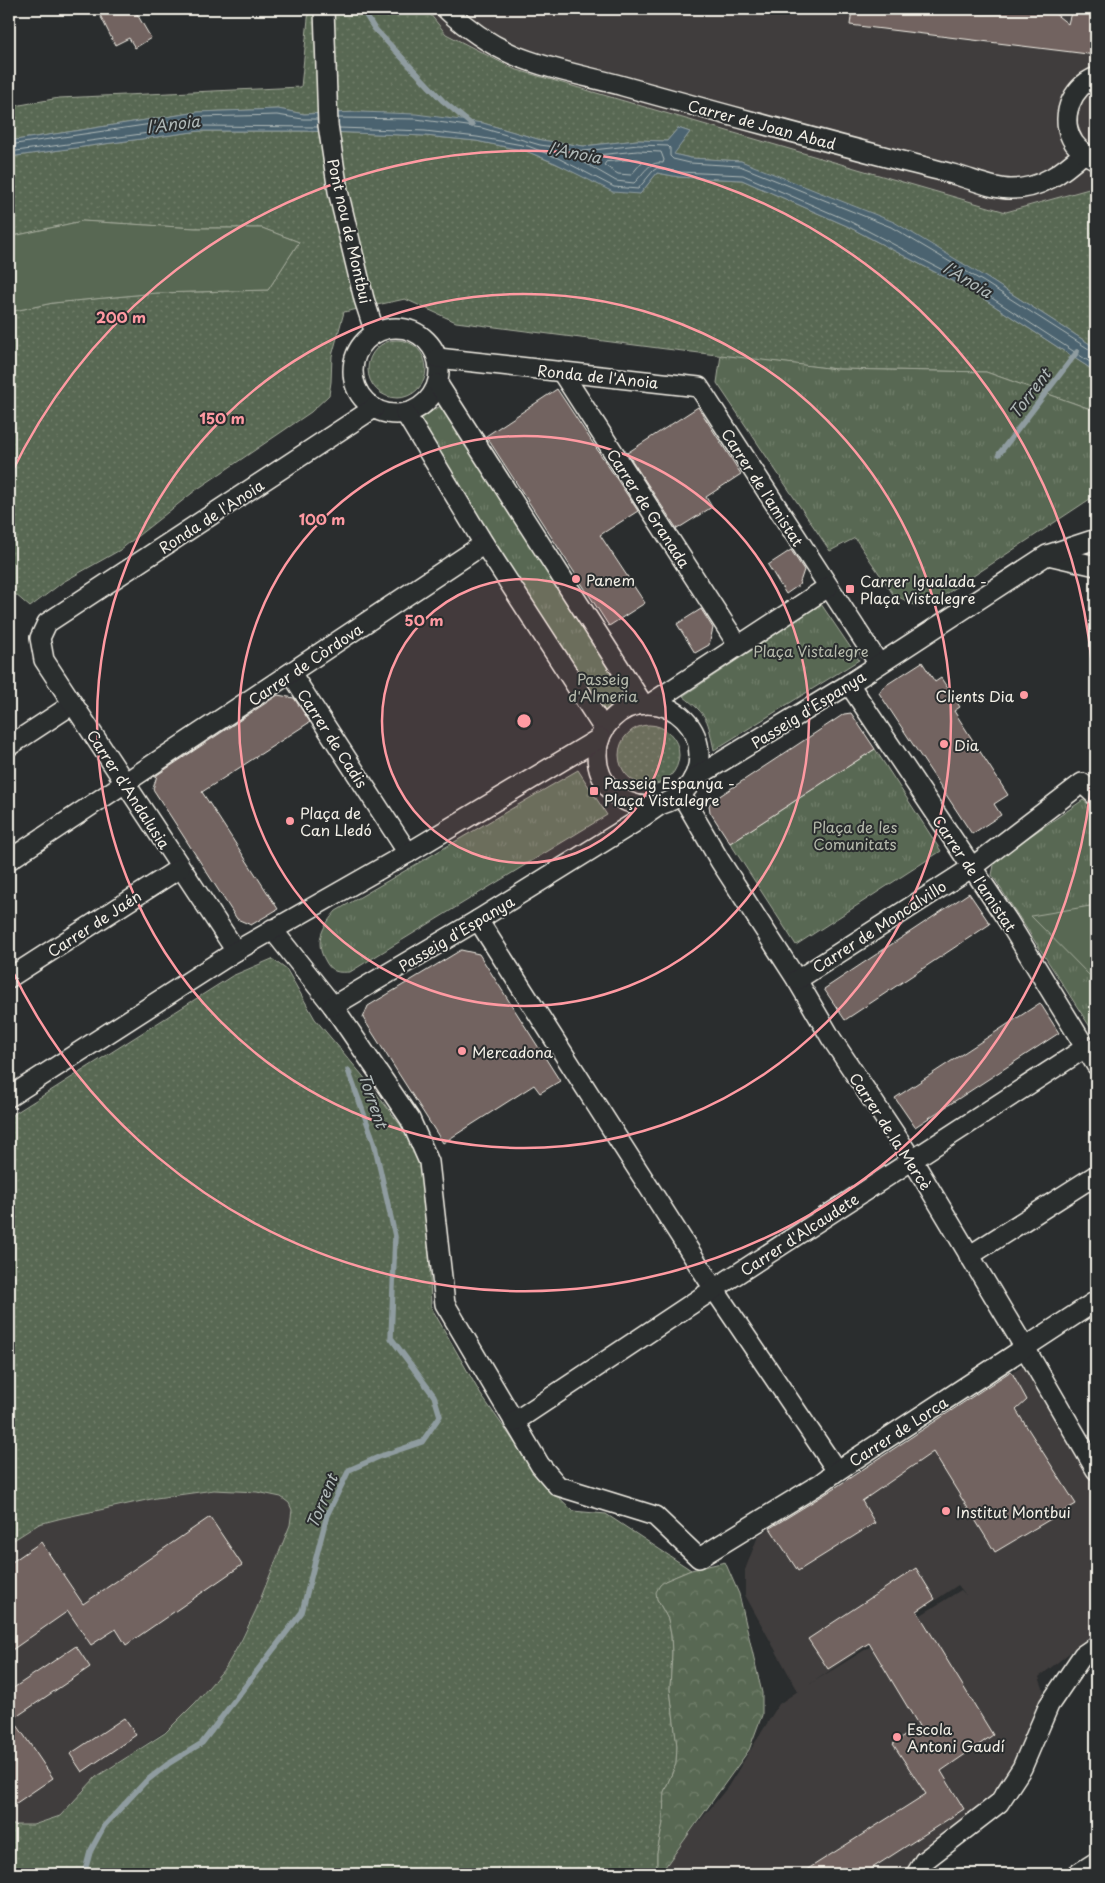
<svg xmlns="http://www.w3.org/2000/svg" width="1105" height="1883" font-family="'Playpen Sans',sans-serif">
<style>
.built{fill:#403d3d;fill-rule:evenodd}
.grass{fill:url(#grass-dots);stroke:#a6ac9d}
.forest{fill:url(#forest-crowns);stroke:#a6ac9d}
.park{fill:url(#park-tufts);stroke:#a6ac9d}
.garden{fill:#586852;stroke:#a6ac9d}
.water{fill:#4b6470;stroke:#8f9ca0}
.lines{fill:none;stroke-linecap:round;stroke-linejoin:round}
.shore{stroke:#b0b9b8;stroke-width:1}
.stream{stroke:#8f9ca0;stroke-width:5.5}
.building{fill:#726360;stroke:#f4f1e8}
.minor-casing{stroke:#f4f1e8;stroke-width:22}
.minor{stroke:#2a2d2e;stroke-width:19}
.ring{fill:none;stroke:#ff9aa2;stroke-width:2.5}
.poi-dot{fill:#ff9aa2;stroke:#2a2d2e;stroke-width:2}
.labels{text-anchor:middle;dominant-baseline:central;stroke-width:4;stroke-linejoin:round;paint-order:stroke}
.street-label{font-size:15px;fill:#f4f1e8;stroke:#2a2d2e}
.poi-label{font-size:15px;fill:#f4f1e8;stroke:#2a2d2e;text-anchor:start}
.park-label{font-size:15px;fill:#b6baac;stroke:#2a2d2e}
.water-label{font-size:16px;font-style:italic;fill:#b0b9b8;stroke:#2a2d2e}
.centre{fill:#ff9aa2;stroke:#2a2d2e;stroke-width:2.5}
.ring-label{font-size:15px;text-anchor:middle;font-weight:bold;fill:#ff9aa2;stroke:#2a2d2e;stroke-width:4;stroke-linejoin:round;paint-order:stroke}
</style>
<defs>
<pattern id="grass-dots" width="8" height="8" patternUnits="userSpaceOnUse" patternTransform="scale(1.25)"><rect width="8" height="8" fill="#586852"/><path d="M2 2h.1M6 6h.1" fill="none" stroke="#717e6b" stroke-width="1.8" stroke-linecap="round"/></pattern>
<pattern id="forest-crowns" width="20" height="18" patternUnits="userSpaceOnUse" patternTransform="scale(1.25)"><rect width="20" height="18" fill="#586852"/><path d="M2 6a3 3 0 1 1 6 0M12 15a3 3 0 1 1 6 0" fill="none" stroke="#717e6b"/></pattern>
<pattern id="park-tufts" width="24" height="20" patternUnits="userSpaceOnUse" patternTransform="scale(1.25)"><rect width="24" height="20" fill="#586852"/><path d="M3 7l-1-3M5 7V3M7 7l1-3M15 17l-1-3M17 17v-4M19 17l1-3" fill="none" stroke="#717e6b"/></pattern>
</defs>
<rect width="100%" height="100%" fill="#2a2d2e"/>
<filter id="ink" filterUnits="userSpaceOnUse"><feTurbulence type="fractalNoise" baseFrequency=".02" numOctaves="2"/><feDisplacementMap in="SourceGraphic" scale="10" xChannelSelector="R" yChannelSelector="G"/><feConvolveMatrix kernelMatrix="1 2 1 2 8 2 1 2 1" color-interpolation-filters="sRGB"/></filter>
<g filter="url(#ink)">
<g class="built">
<path d="M426 9H1096V187L1006 212 514 69 446 34Z"/>
<path d="M1023 1366 1096 1487V1632L1039 1677 1049 1705 1022 1768 916 1874H656L727 1788 779 1704 798 1691 745 1595V1570L758 1536ZM958 1585 966 1595 961 1590 810 1684Z"/>
<path d="M222 1489 257 1492 281 1497 289 1503 292 1510 290 1525 256 1610 226 1667 176 1724 96 1777 60 1816 33 1825H9V1543L39 1524 62 1518 156 1498Z"/>
</g>
<g class="grass">
<path d="M309 9H426L446 34 514 69 1006 212 1096 187V348L987 278 741 161 690 158 673 154 690 132 678 128 667 141 637 140 584 146 541 140 483 123 360 112 304 114 278 109 198 112 9 141V107L59 98 301 87Z"/>
<path d="M200 131H305L425 136 476 141 526 151 580 174 640 194 657 173 679 177 742 180 847 226 973 292 1096 372V411L986 372 836 369 666 349 456 322 405 299 344 312 332 356 331 382 329 395 311 412 196 490 120 550 63 582 30 607 15 594 9 600V312L53 303 156 293 268 290 299 242 262 228H195L82 221 9 237V157Z"/>
<circle cx="397" cy="369" r="29"/>
<circle cx="649" cy="755" r="30"/>
<path d="M272 959 287 970 315 1019 363 1076 414 1143 427 1180 431 1307 481 1395 542 1481 573 1511 606 1514 691 1570 665 1581 657 1599 668 1619 671 1635 672 1653 670 1689 677 1746 676 1764 664 1792 663 1823 657 1853V1874H9V1825H33L60 1816 96 1777 165 1733 196 1702 226 1667 242 1639 256 1610 290 1525 292 1510 289 1503 281 1497 257 1492 214 1490 156 1498 62 1518 39 1524 9 1543V1117L232 976Z"/>
</g>
<path class="forest" d="M725 1562 739 1594 762 1693V1715L749 1750 660 1874H657V1853L663 1823 664 1792 676 1764 677 1746 670 1689 672 1653 671 1635 668 1619 657 1599 656 1592 660 1585 665 1581 691 1570Z"/>
<g class="park">
<path d="M721 355 836 369 986 372 1096 411V495L931 604 916 606 893 594 855 538 830 551 717 383Z"/>
<path d="M444 404 631 697 600 717 415 421Z"/>
<path d="M821 604 859 660 714 750C707 718 709 717 683 696Z"/>
<path d="M875 749 941 851 796 945 730 843Z"/>
<path d="M578 770 607 815 350 972C346 972 339 973 335 971 330 969 327 964 325 960 314 941 323 926 336 911Z"/>
<path d="M1083 800 1096 810V1036L992 875 995 860Z"/>
</g>
<g class="garden">
<path d="M82 221 195 228H262L299 242 268 290 156 293 53 303 9 312V237Z"/>
<path d="M1096 905V982L1031 916Z"/>
</g>
<path class="water" d="M278 109 304 114 360 112 416 114 483 123 541 140 584 146 637 140 667 141 678 128 690 132 674 154 690 158 741 161 894 222 987 278 1096 348V372L973 292 847 226 742 180 679 177 657 173 640 194 613 192 555 163 526 151 476 141 425 136 305 131H200L9 157V141L198 112Z"/>
<g class="lines">
<g class="shore">
<path d="M338 118 416 119 482 128 540 145 584 151 638 145 668 146 670 148V156L673 159 690 163 740 166 891 227 984 282 1092 351H1096"/>
<path d="M339 128 425 131 477 137 528 146 558 158 614 187 638 189 653 171 657 168 680 172 743 175 849 221 975 287 1096 366"/>
<path d="M9 145 199 117 277 115 303 119H317"/>
<path d="M638 151 661 152 664 160 663 163C648 161 644 174 634 183L616 181 578 159 580 157Z"/>
<path d="M9 152 200 126 318 127"/>
<path d="M638 159 641 160 642 162 631 175 618 174 604 165 606 162Z"/>
</g>
<g class="stream">
<path d="M362 9 374 28 443 101 472 125"/>
<path d="M999 454 1077 352"/>
<path d="M86 1874V1867L90 1852 104 1826 145 1782 168 1764 202 1743 302 1612 327 1515 349 1470 381 1456 422 1442 440 1416 434 1396 391 1338 395 1236 374 1142 348 1070"/>
</g>
</g>
<g class="building">
<path d="M97 9H134L151 38 135 48 129 38 115 45Z"/>
<path d="M852 9H1049L1068 24 1072 9H1096V55L850 25Z"/>
<path d="M557 389 638 511 600 535 645 603 609 626 486 436Z"/>
<path d="M698 407 741 474 706 497 712 507 677 529 627 453Z"/>
<path d="M791 550 804 570 799 585 786 594 768 565Z"/>
<path d="M701 609 713 628 709 645 695 653 677 624Z"/>
<path d="M922 662 935 682 941 678 960 707 954 711 1008 795 994 804 1001 815 972 834 879 693 883 687Z"/>
<path d="M278 695 294 698 310 722 202 792 278 909 251 925 237 919 153 789 157 775Z"/>
<path d="M851 713 875 749 730 843 710 812 709 805 712 801 844 714Z"/>
<path d="M969 893 990 924 845 1020 824 989Z"/>
<path d="M461 950 479 954 560 1081 540 1093 534 1085 443 1143 363 1018 368 1006Z"/>
<path d="M1040 1003 1059 1033 915 1127 895 1098Z"/>
<path d="M1011 1371 1027 1400 1016 1410 1076 1504 995 1552 933 1452 862 1501 875 1523 798 1571 770 1528 827 1493Z"/>
<path d="M210 1517 242 1565 126 1645 116 1629 91 1645 68 1611 9 1652V1564L41 1542 83 1604Z"/>
<path d="M916 1568 935 1599 917 1611 993 1735 941 1771 964 1809 863 1874H800L926 1794 893 1744 919 1726 869 1643 828 1669 808 1639Z"/>
<path d="M76 1646 90 1667 13 1719 53 1778 9 1808V1691Z"/>
<path d="M124 1718 136 1735 82 1772 70 1754Z"/>
</g>
<g class="lines">
<g class="minor-casing">
<g id="minor">
<path d="M324 9 328 125 338 191 364 299 375 333"/>
<path d="M446 9C466 28 489 44 514 55 550 70 587 76 623 86 709 110 794 133 879 155 905 162 931 168 956 175 974 180 992 189 1011 189 1041 189 1063 172 1084 153"/>
<path d="M1096 77C1071 87 1058 119 1074 143 1080 151 1088 156 1096 160"/>
<circle cx="396" cy="371" r="43"/>
<path d="M438 358 699 387 879 664"/>
<path d="M561 371 738 645"/>
<path d="M438 384 643 704"/>
<path d="M405 413 484 544 604 729"/>
<path d="M1048 555 1096 566"/>
<path d="M291 673 408 853"/>
<path d="M849 684 1008 921 1096 1065"/>
<path d="M650 704 828 587"/>
<circle cx="648" cy="755" r="51"/>
<path d="M9 746 73 704"/>
<path d="M693 779 849 684 1047 555 1096 539"/>
<path d="M681 794 720 861 797 980 831 1038 913 1161 1025 1348 1096 1470"/>
<path d="M9 860 484 544"/>
<path d="M478 920 714 1289 837 1471"/>
<path d="M272 929 333 1006 410 1119 429 1162 445 1304 540 1465 558 1486 655 1516 699 1558 821 1483 837 1471 1096 1301"/>
<path d="M236 951 44 660 40 638 47 623 374 408"/>
<path d="M9 978 180 868"/>
<path d="M797 980 971 868 1082 783 1096 796"/>
<path d="M333 1006 478 920 634 823 660 805"/>
<path d="M9 1097 236 951 408 853 600 738"/>
<path d="M969 1256 1096 1175"/>
<path d="M514 1422 714 1289 1085 1048"/>
<path d="M916 1874 924 1861 999 1803 1022 1768 1049 1705 1083 1655 1096 1646"/>
<path d="M1077 1874 1096 1862"/>
</g>
</g>
<use href="#minor" class="minor"/>
</g>
</g>
<circle cx="524" cy="721" r="142" fill="#ff9aa2" fill-opacity=".12"/>
<g class="ring">
<circle cx="524" cy="721" r="142"/>
<circle cx="524" cy="721" r="285"/>
<circle cx="524" cy="721" r="427"/>
<path d="M10 476A570 570 0 1 1 10 966"/>
</g>
<g class="poi-dot">
<circle cx="576" cy="579" r="5"/>
<rect x="845" y="584" width="10" height="10" rx="2.5"/>
<circle cx="1024" cy="695" r="5"/>
<circle cx="944" cy="744" r="5"/>
<rect x="589" y="786" width="10" height="10" rx="2.5"/>
<circle cx="290" cy="821" r="5"/>
<circle cx="462" cy="1051" r="5"/>
<circle cx="946" cy="1511" r="5"/>
<circle cx="897" cy="1737" r="5"/>
</g>
<g class="labels">
<g class="street-label">
<text transform="translate(762 124) rotate(15)">Carrer de Joan Abad</text>
<text transform="translate(350 231) rotate(77)">Pont nou de Montbui</text>
<text transform="translate(598 376) rotate(6)">Ronda de l'Anoia</text>
<text transform="translate(763 487) rotate(57)">Carrer de l'amistat</text>
<text transform="translate(649 508) rotate(57)">Carrer de Granada</text>
<text transform="translate(211 516) rotate(-33)">Ronda de l'Anoia</text>
<text transform="translate(305 664) rotate(-34)">Carrer de Còrdova</text>
<text transform="translate(808 709) rotate(-32)">Passeig d'Espanya</text>
<text transform="translate(333 738) rotate(57)">Carrer de Cadis</text>
<text transform="translate(129 789) rotate(57)">Carrer d'Andalusia</text>
<text transform="translate(975 873) rotate(56)">Carrer de l'amistat</text>
<text transform="translate(94 923) rotate(-33)">Carrer de Jaén</text>
<text transform="translate(879 926) rotate(-33)">Carrer de Moncalvillo</text>
<text transform="translate(456 933) rotate(-31)">Passeig d'Espanya</text>
<text transform="translate(891 1131) rotate(57)">Carrer de la Mercè</text>
<text transform="translate(799 1234) rotate(-33)">Carrer d'Alcaudete</text>
<text transform="translate(898 1431) rotate(-33)">Carrer de Lorca</text>
</g>
<g class="poi-label">
<text x="586" y="579">Panem</text>
<text x="860" y="580">Carrer Igualada -<tspan x="860" dy="17">Plaça Vistalegre</tspan></text>
<text x="1014" y="695" text-anchor="end">Clients Dia</text>
<text x="954" y="744">Dia</text>
<text x="604" y="782">Passeig Espanya -<tspan x="604" dy="17">Plaça Vistalegre</tspan></text>
<text x="300" y="812">Plaça de<tspan x="300" dy="17">Can Lledó</tspan></text>
<text x="472" y="1051">Mercadona</text>
<text x="956" y="1511">Institut Montbui</text>
<text x="907" y="1728">Escola<tspan x="907" dy="17">Antoni Gaudí</tspan></text>
</g>
<g class="park-label">
<text x="811" y="650">Plaça Vistalegre</text>
<text x="603" y="678">Passeig<tspan x="603" dy="17">d'Almeria</tspan></text>
<text x="855" y="826">Plaça de les<tspan x="855" dy="17">Comunitats</tspan></text>
</g>
<g class="water-label">
<text transform="translate(173 123) rotate(-7)">l'Anoia</text>
<text transform="translate(575 152) rotate(11)">l'Anoia</text>
<text transform="translate(968 279) rotate(31)">l'Anoia</text>
<text transform="translate(1029 393) rotate(-53)">Torrent</text>
<text transform="translate(374 1100) rotate(71)">Torrent</text>
<text transform="translate(321 1501) rotate(-68)">Torrent</text>
</g>
</g>
<circle cx="524" cy="721" r="8" class="centre"/>
<g class="ring-label">
<text x="121" y="323">200 m</text>
<text x="222" y="424">150 m</text>
<text x="322" y="525">100 m</text>
<text x="424" y="626">50 m</text>
</g>
<rect width="1105" height="1883" fill="none" stroke="#2a2d2e" stroke-width="30"/>
<rect x="15" y="15" width="1075" height="1853" fill="none" stroke="#f4f1e8" stroke-width="2" filter="url(#ink)"/>
</svg>
